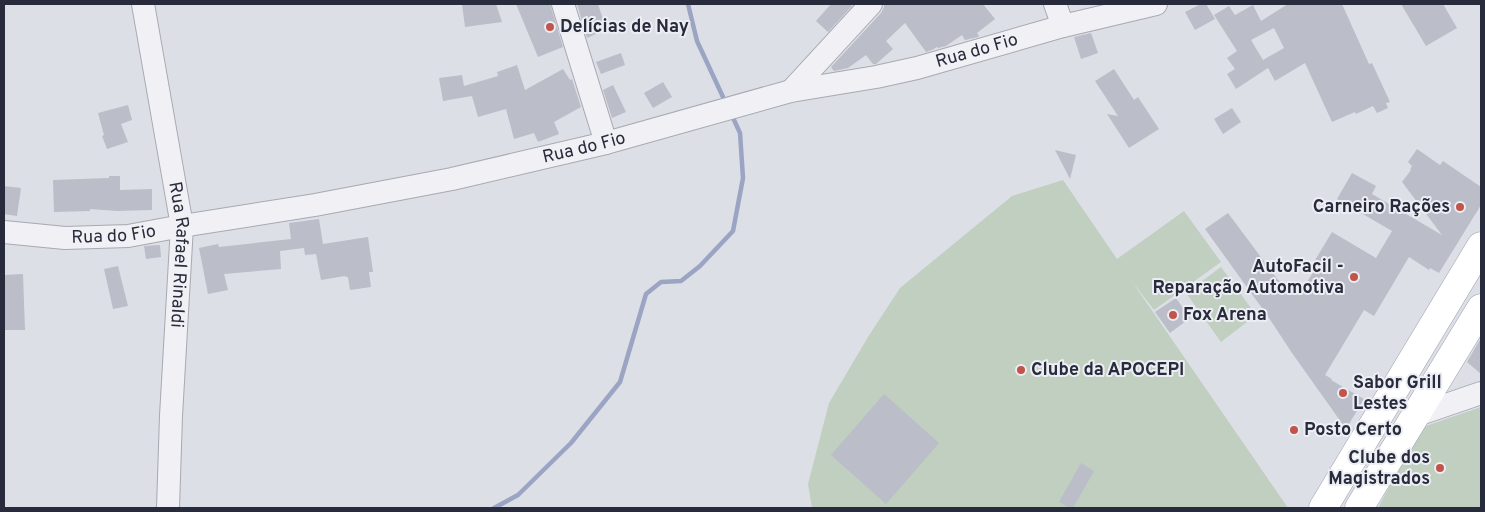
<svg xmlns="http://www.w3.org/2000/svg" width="1485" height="512" font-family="Overpass,sans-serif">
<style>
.green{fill:#c0cfbf}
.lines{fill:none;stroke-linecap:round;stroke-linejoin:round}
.stream{stroke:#9ba5c3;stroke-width:4.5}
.building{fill:#bbbdc8;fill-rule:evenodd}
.minor-casing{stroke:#a7a9b3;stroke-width:24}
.major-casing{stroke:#9ea1b1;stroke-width:29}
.minor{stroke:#f0f0f5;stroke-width:22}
.major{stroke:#fff;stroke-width:28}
.poi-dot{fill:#c2544b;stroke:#eceef4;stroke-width:2}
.labels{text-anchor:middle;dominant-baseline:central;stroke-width:4;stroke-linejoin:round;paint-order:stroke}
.poi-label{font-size:18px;font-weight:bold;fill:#282b3b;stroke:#eceef4;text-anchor:start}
.street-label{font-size:18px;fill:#282b3b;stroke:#eceef4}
</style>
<rect width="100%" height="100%" fill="#dddfe6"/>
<g class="green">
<path d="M1063 180 1117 259 1184 211 1221 262 1154 310 1131 280 1288 508H812L808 484 829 403 868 337 900 288 1012 196Z"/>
<path d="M1221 267 1256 315 1221 342 1186 293Z"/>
<path d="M1481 407V508H1378L1420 428Z"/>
</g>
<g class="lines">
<g class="stream">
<path d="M688 4 697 41 723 97"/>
<path d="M494 508 518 495 571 443 620 382 646 294 661 282 681 281 700 266 733 231 743 178 740 133 734 120"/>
</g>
</g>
<g class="building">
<path d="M462 4H496L502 22 465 27Z"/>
<path d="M516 4H550L563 47 538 57Z"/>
<path d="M577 4H598L606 28 597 30 598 33 587 38Z"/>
<path d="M831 4H850L852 6 828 32 816 21Z"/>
<path d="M884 4H983L995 19 977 33 979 36 978 37 965 40 962 35 946 46 938 48 937 47 932 50 926 52 905 23 886 41 893 49 876 64H873L866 55 848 68 834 71 831 67 881 13 884 7Z"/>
<path d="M1201 4H1206L1215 19 1195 30 1185 12Z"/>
<path d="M1288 4H1342L1369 64 1372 63 1390 102 1386 103 1388 108 1377 113 1373 106 1356 114 1355 112 1332 122 1305 63 1275 81 1268 68 1236 89 1227 74 1235 69 1227 58 1237 51 1214 15 1229 6 1235 15 1253 5 1261 21ZM1274 28 1284 48 1263 60 1251 40Z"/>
<path d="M1401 4H1443L1457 28 1426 46Z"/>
<path d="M1091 33 1098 53 1081 59 1074 37Z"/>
<path d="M621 53 625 65 601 74 596 62Z"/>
<path d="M517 65 525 90 563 69 570 80 572 79 581 107 554 122 559 134 538 142 534 133 514 139 506 109 478 117 472 96 443 101 439 78 462 75 464 86 498 76 497 72Z"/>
<path d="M1114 69 1134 100 1138 97 1159 129 1129 148 1107 114 1118 116 1095 81Z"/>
<path d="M663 82 672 97 653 108 644 93Z"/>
<path d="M613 85 626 112 612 118 603 90Z"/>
<path d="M128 105 132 120 121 124 128 142 107 149 102 136 104 135 98 113Z"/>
<path d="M1232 108 1241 122 1223 134 1214 119Z"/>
<path d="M1417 149 1440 165 1443 161 1481 187V205L1439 273 1430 268 1429 270 1409 257 1374 316 1364 310 1325 375 1332 379 1331 380 1364 399 1346 429 1292 353 1267 315 1205 229 1228 213 1278 280 1301 292 1315 269 1311 267 1332 232 1376 258 1392 231 1337 199 1352 173 1376 186 1372 194 1442 235 1402 182 1411 170H1410L1412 166 1408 162Z"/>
<path d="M1055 150 1076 155 1070 179Z"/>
<path d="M109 176H120V190L152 189V210L117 211 90 209V211L54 212 53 180 109 178Z"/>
<path d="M4 186 21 188 17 216 4 214Z"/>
<path d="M319 219 323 244 368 237 373 272H369L371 287 350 290 348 277H346L345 276 321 280 316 254 305 255 304 248 280 251 281 269 224 274 228 290 208 294 199 248 218 244 219 247 291 239 289 223Z"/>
<path d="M160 245 161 257 146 259 144 246Z"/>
<path d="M118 266 128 306 113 309 104 269Z"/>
<path d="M23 274 25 330H4V275Z"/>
<path d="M1176 298 1190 318 1170 333 1155 312Z"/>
<path d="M1481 338V374L1467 362Z"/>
<path d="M884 394 939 443 886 504 831 455Z"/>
<path d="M1081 463 1094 471 1073 508H1069L1059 502Z"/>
</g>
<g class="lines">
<g class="minor-casing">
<g id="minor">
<path id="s1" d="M143 4 182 226 171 416 168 508"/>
<path d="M563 4 606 143"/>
<path d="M1055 4 1063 26"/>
<path d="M791 91 871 4"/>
<path id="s2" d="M4 232 65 238 128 236 182 226 315 205 452 179 606 143 791 91 876 77 917 68 1063 26 1156 4"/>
<path d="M1414 416 1481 393"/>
</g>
</g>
<g class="major-casing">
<g id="major">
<path d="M1323 508 1481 246"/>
<path d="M1359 508 1481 308"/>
</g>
</g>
<use href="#minor" class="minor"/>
<use href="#major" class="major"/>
</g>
<g class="poi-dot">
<circle cx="550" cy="27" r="5"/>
<circle cx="1460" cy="207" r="5"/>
<circle cx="1354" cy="277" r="5"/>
<circle cx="1173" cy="315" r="5"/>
<circle cx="1021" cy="370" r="5"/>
<circle cx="1343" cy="393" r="5"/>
<circle cx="1294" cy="430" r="5"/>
<circle cx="1440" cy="468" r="5"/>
</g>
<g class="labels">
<g class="poi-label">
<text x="560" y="27">Delícias de Nay</text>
<text x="1450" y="207" text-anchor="end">Carneiro Rações</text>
<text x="1344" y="267" text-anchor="end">AutoFacil -<tspan x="1344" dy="21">Reparação Automotiva</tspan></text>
<text x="1183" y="315">Fox Arena</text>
<text x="1031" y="370">Clube da APOCEPI</text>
<text x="1353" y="383">Sabor Grill<tspan x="1353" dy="21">Lestes</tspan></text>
<text x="1304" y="430">Posto Certo</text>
<text x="1430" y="458" text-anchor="end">Clube dos<tspan x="1430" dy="21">Magistrados</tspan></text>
</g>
<g class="street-label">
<text stroke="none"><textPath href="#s2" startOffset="994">Rua do Fio</textPath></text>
<text stroke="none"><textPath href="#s2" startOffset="589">Rua do Fio</textPath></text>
<text stroke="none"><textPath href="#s2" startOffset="110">Rua do Fio</textPath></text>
<text stroke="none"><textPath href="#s1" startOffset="254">Rua Rafael Rinaldi</textPath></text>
</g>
</g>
<rect width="1485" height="512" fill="none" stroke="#282b3b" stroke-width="10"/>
</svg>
